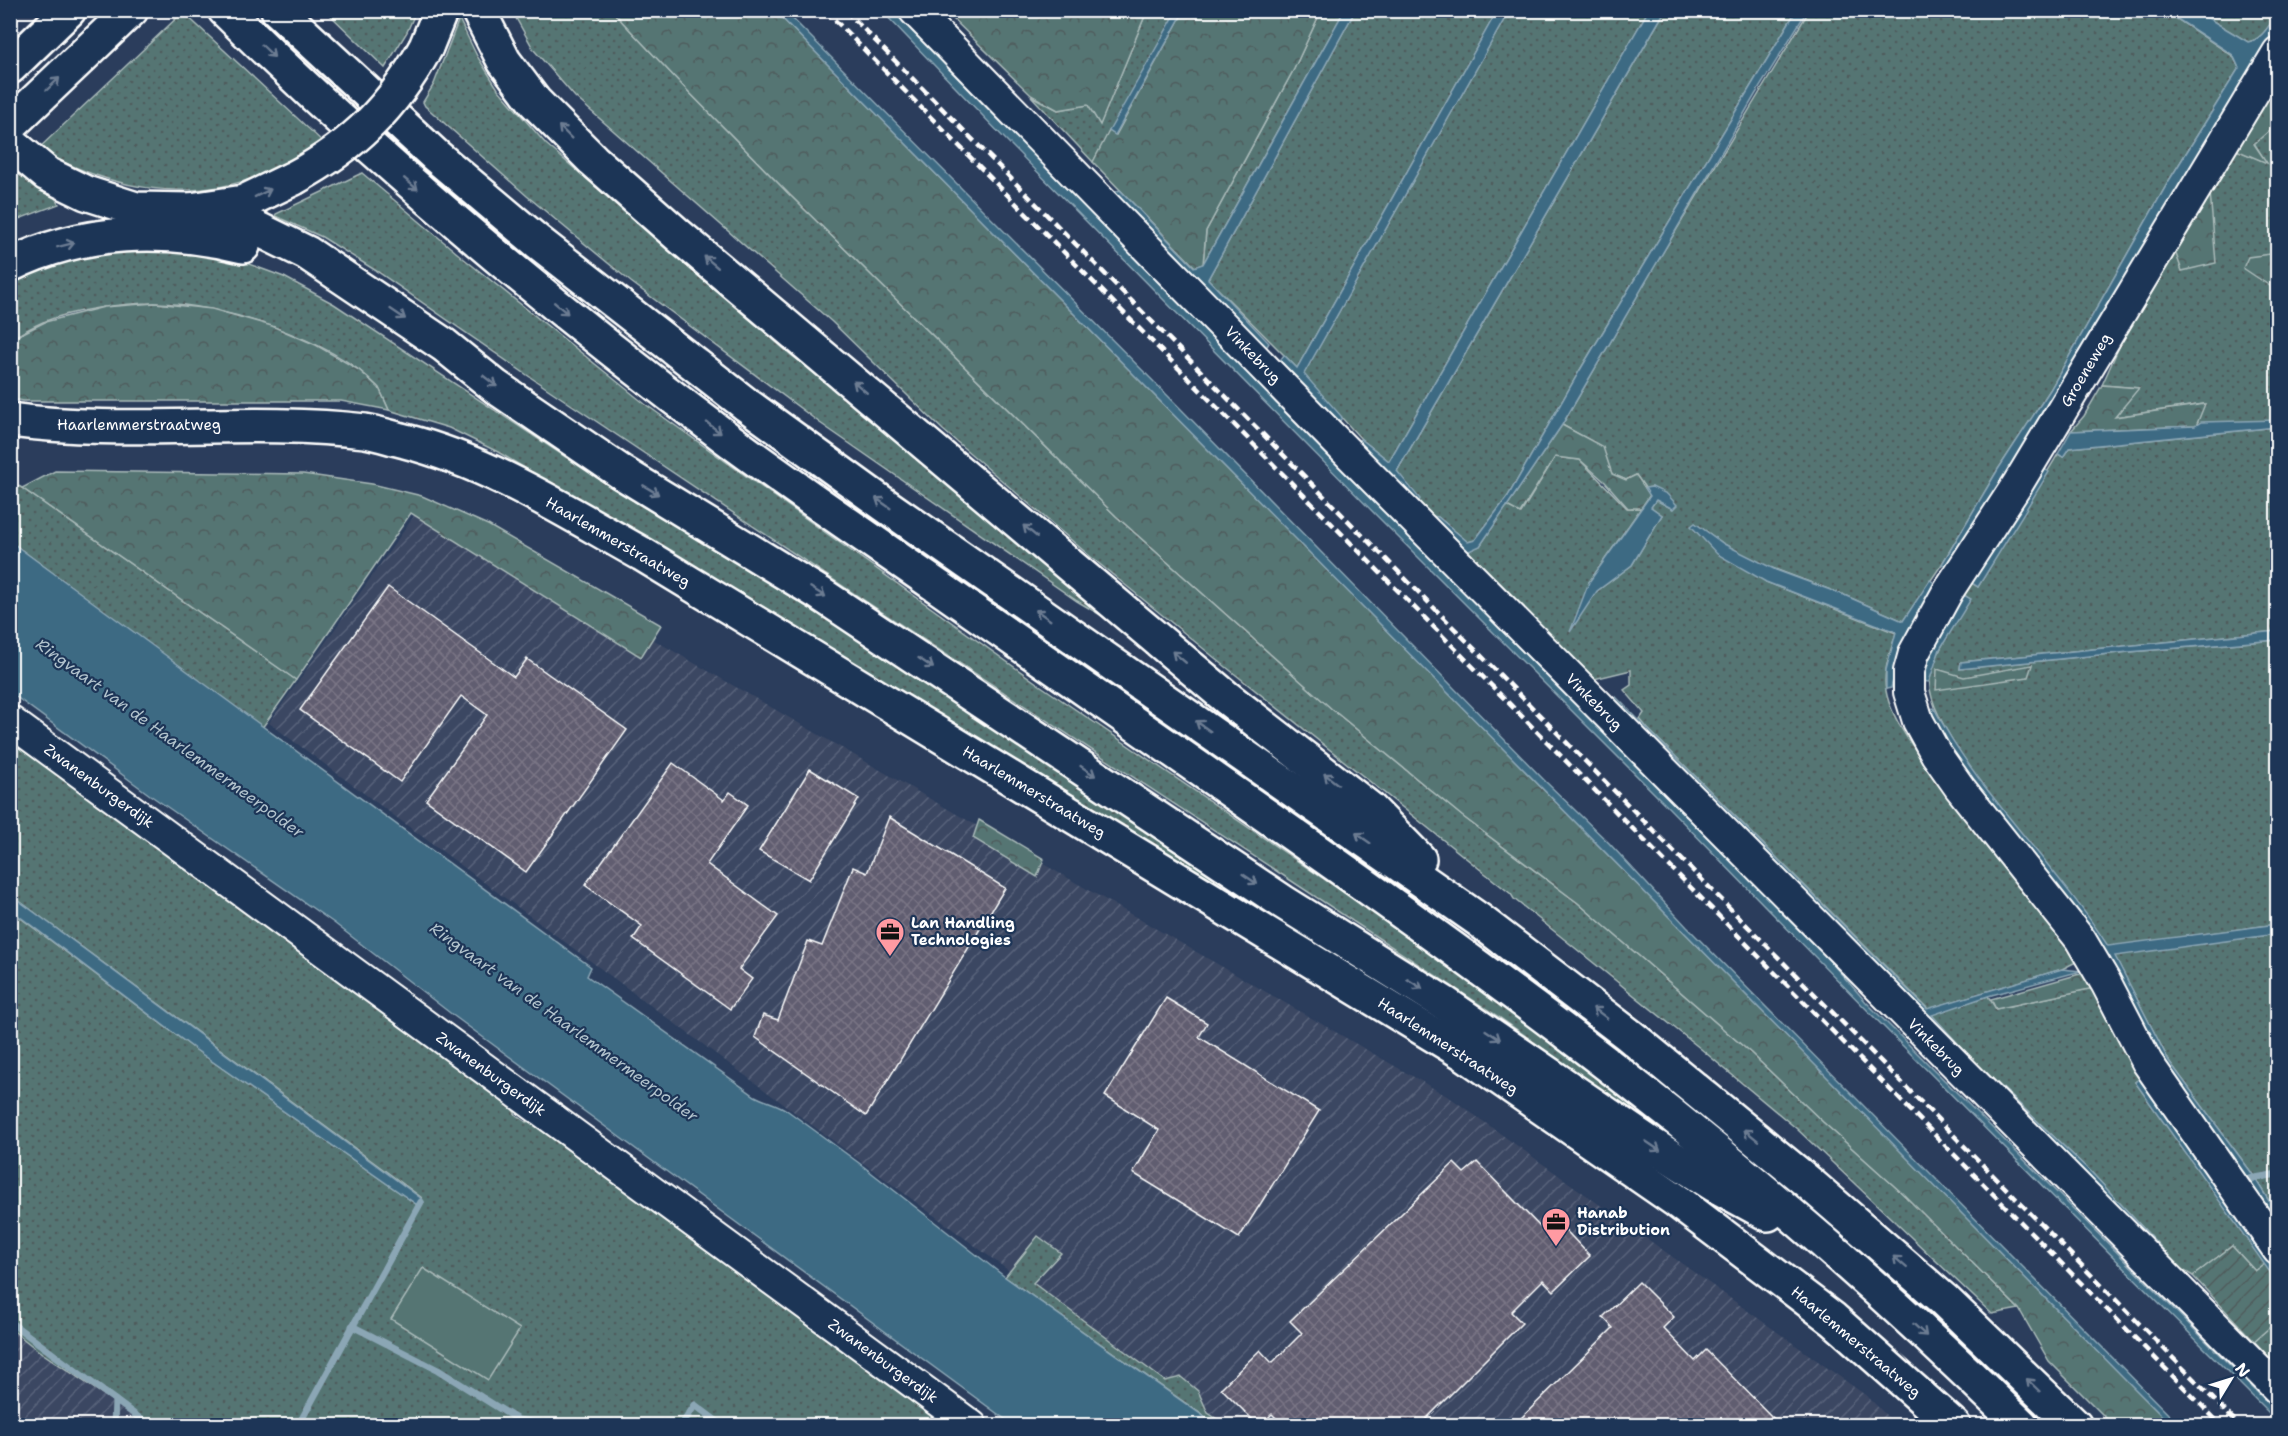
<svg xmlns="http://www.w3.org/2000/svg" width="2288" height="1436" font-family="'Shantell Sans',sans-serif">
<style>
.industrial{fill:url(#industrial-furrows)}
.grass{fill:url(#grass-dots);stroke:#aabab9;stroke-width:1.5}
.forest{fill:url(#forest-crowns);stroke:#aabab9;stroke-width:1.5}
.garden{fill:url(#garden-furrows);stroke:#aabab9;stroke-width:1.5}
.pitch{fill:#547473;stroke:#aabab9;stroke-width:1.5}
.water{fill:#3e6a83;stroke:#8ba6b5;stroke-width:1.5}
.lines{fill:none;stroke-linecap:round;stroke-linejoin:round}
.stream{stroke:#8ba6b5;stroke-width:7}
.building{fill:url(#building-cross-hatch);stroke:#fff;stroke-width:1.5}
.minor-casing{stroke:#fff;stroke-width:34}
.major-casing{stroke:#fff;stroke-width:38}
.highway-casing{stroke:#fff;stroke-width:38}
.minor{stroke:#1d3557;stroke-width:30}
.major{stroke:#1d3557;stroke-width:33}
.highway{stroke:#1d3557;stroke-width:33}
.rail{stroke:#fff;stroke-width:4.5;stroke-dasharray:9 4.5;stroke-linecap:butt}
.highway-bridge-casing{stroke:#fff;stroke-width:38;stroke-linecap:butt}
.highway-bridge{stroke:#1d3557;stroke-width:33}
.oneway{stroke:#6c7c92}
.labels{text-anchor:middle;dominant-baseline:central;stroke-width:4.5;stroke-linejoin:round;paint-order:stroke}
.street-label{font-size:15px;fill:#fff;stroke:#1d3557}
.poi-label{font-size:15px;font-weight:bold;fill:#fff;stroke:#1d3557;text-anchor:start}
.water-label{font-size:16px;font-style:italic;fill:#b2c3cd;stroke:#1d3557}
</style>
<defs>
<pattern id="industrial-furrows" width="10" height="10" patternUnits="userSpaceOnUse" patternTransform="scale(1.5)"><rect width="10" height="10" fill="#3b4762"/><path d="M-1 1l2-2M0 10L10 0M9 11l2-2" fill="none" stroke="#58637a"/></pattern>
<pattern id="grass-dots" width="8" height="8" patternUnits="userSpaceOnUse" patternTransform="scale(1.5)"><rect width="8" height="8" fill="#547473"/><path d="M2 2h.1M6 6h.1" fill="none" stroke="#4f5c5c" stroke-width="1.8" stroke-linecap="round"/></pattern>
<pattern id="forest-crowns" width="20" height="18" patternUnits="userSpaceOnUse" patternTransform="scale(1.5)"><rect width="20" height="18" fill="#547473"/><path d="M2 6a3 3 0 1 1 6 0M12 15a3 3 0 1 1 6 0" fill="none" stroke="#4f5c5c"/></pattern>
<pattern id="garden-furrows" width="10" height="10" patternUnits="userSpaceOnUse" patternTransform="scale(1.5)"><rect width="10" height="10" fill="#547473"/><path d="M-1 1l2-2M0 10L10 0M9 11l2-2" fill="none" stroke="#4f5c5c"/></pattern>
<pattern id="building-cross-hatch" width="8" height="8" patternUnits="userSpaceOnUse" patternTransform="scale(1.5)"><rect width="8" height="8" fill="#615d6f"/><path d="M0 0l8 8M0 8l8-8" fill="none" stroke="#797585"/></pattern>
</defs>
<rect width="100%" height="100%" fill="#2b3d5c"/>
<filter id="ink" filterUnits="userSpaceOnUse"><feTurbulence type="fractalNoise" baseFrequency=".0167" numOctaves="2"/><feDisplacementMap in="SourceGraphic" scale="12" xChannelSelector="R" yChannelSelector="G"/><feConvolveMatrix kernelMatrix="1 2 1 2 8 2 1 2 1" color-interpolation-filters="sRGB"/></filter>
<g filter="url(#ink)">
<g class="industrial">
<path d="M421 506 1452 1099 1868 1397 1896 1425H1217L269 723Z"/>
<path d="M10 1329 36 1349 148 1425H11Z"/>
</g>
<g class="grass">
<path d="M2277 10 2278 14C2269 25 2262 40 2248 42L2196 11Z"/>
<path d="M326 11H416L407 32 385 68Z"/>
<path d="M512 11H612L685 88 788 193 1116 516 1333 710 1462 816 1578 903 1751 1053 1823 1122 1902 1193 2019 1309 1992 1314 1797 1129 1701 1049 1514 899 1511 894 1226 667 1091 557 943 430 832 322 575 97 534 50Z"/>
<path d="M1147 11H1177L1093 162 1031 96 1058 110 1088 105 1100 124Z"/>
<path d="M1321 11H1344L1203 264 1206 231 1294 69Z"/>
<path d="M1355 11H1497L1297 368 1208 279Z"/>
<path d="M1509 11H1648L1389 461 1361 439 1303 375Z"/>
<path d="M1665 11H1796L1580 370 1508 496 1475 540 1468 542 1438 517 1466 551 1480 546 1507 506 1521 513 1555 457 1580 460 1627 508H1641L1589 582 1597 591 1632 565 1662 515 1651 507 1656 500 1673 509 1652 487 1645 488 1636 475 1626 480 1612 474 1602 447 1562 425 1654 267 1809 11H2165L2233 56 2239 68 2170 179 2050 390 1997 471 1942 564 1903 621 1844 595 1759 563 1724 544 1695 523 1766 582 1896 633C1891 651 1882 671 1886 691 1893 731 1945 787 1971 820 2008 866 2045 913 2082 959L2062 969 1928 1009 1648 729 1640 719 1644 713 1624 690 1631 685V670L1586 681 1427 520 1432 516 1418 503 1397 471Z"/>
<path d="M183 12 323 142C308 151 292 162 276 169 195 206 113 191 38 149Z"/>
<path d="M459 19 477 56 498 89 546 144 791 355 980 496 1168 655 1077 601 820 423 631 282 527 196 425 106 423 102 434 84Z"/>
<path d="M2277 124V249L2270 254 2277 289 2278 400 2271 405 2273 421 2196 426 2204 404 2114 417 2138 388 2102 385 2142 296 2210 192 2234 149 2266 162 2254 143Z"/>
<path d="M13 170 55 198 59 204 11 222 10 171Z"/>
<path d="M362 173 463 258 645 404 1041 686 1359 903 1478 986 1551 1044 1634 1107 1627 1108 1499 1017 886 615 527 375 378 272 322 237 275 216 276 214Z"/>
<path d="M159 246 238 260 284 277 334 304 611 487 819 614 1337 956 1336 959 847 659 498 452 449 428 389 410C385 402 382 392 377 386 333 339 218 303 155 303 124 303 72 310 43 322 32 327 21 333 11 339V282C59 257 105 250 159 246Z"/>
<path d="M2277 427V631L1961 662 1960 669 2129 652 2277 640V924L2108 947C2075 893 1922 732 1930 680 1934 652 1956 623 1970 599L1962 594 1970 582 1978 587 2058 454 2063 457 2069 448Z"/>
<path d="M11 482 22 488 296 680 262 728 11 542Z"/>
<path d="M11 739 505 1096 516 1115 526 1122 538 1120 949 1425H148L36 1349 11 1329 10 910 196 1050 416 1204 423 1202 422 1198 11 895Z"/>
<path d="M2277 934V1214L2251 1172 2169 1061 2114 955Z"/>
<path d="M2093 988 2277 1259V1272L2139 1079 2135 1082 2265 1264 2255 1271 2232 1246 2193 1276 2181 1269 2092 1173 1974 1061 1931 1014 1988 996 1996 1009Z"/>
<path d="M1038 1236 1061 1253 1033 1283 1165 1381 1181 1377 1198 1391 1208 1413 1226 1425H1217L1005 1277Z"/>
<path d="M2277 1321V1365L2254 1341Z"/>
</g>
<g class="forest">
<path d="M612 11H775L2171 1425H2113L2049 1361 2019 1309 1902 1193 1823 1122 1751 1053 1578 903 1462 816 1333 710 1116 516 788 193 685 88Z"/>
<path d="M945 11H1147L1100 125 1088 105 1058 110 1031 95Z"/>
<path d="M1184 11H1321L1294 69 1206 231 1203 264 1195 267 1093 162 1109 131 1116 135Z"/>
<path d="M2277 80V124L2254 144 2267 163 2234 149Z"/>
<path d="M2210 192 2216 263 2182 271 2175 251Z"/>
<path d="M2277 249 2278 289 2276 290 2243 268 2248 257 2270 254Z"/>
<path d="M155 303 212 309 272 326 316 345 359 370 379 388 389 410 341 401H24L11 399V339L45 322 104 307Z"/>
<path d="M2102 385 2139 388 2115 417 2205 404 2196 426 2071 431 2084 416Z"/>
<path d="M1562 425 1603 447 1612 474 1626 480 1636 475 1650 495 1641 508H1628L1605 482 1580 460 1555 457 1520 513 1507 506Z"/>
<path d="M55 471 303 474 372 484 422 496 488 525 661 625 641 657 411 513 296 680 22 488Z"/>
<path d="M2032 665 2028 677 1936 690 1937 669 1964 677Z"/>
<path d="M979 820 1044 859 1037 877 973 838Z"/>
<path d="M2087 972 2094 988 1996 1009 1991 999Z"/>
</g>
<path class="garden" d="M2232 1246 2255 1271 2265 1264 2277 1282V1321L2254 1341 2193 1276Z"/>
<path class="pitch" d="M423 1268 520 1329 488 1380 391 1319Z"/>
<g class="water">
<path d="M775 11H785L1179 407 1546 782 1609 843 1687 927 2179 1425H2171L2127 1381Z"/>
<path d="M882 11H893C1076 194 1255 380 1437 565 1564 695 1693 822 1821 951L1866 1002 2277 1412V1421L1871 1014 1667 806 1376 515 1007 141Z"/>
<path d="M1177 11H1184L1115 135 1109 131Z"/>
<path d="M1344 11H1355L1208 279 1269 343 1264 351 1113 193 1120 190 1194 267 1203 264Z"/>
<path d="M1497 11H1509L1304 374 1342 417 1339 423 1279 362 1284 355 1297 368Z"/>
<path d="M1648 11H1665L1397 471 1420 499 1418 503 1357 441 1361 439 1389 461Z"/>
<path d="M1796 11H1807L1755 95 1562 425 1480 546 1467 552 1432 516 1438 517 1468 542 1475 540 1508 496 1580 370Z"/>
<path d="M2165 11H2196L2248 42C2262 40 2269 25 2277 14V42L1948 568 1942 564 1997 471 2050 390 2170 179 2239 68 2233 55Z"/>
<path d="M2277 420V427L2069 448 2063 457 2058 454 2071 431 2195 426 2201 422Z"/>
<path d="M2043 468 2049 472 1978 587 1970 582Z"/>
<path d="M1652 487 1667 494 1677 505 1673 509 1656 500 1651 507 1662 515 1632 565 1597 591 1570 632 1589 582 1650 496 1645 488Z"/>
<path d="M1695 523 1724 544 1776 570 1844 595 1903 621 1930 580 1936 584 1901 648 1891 688 1886 689V670L1896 632 1766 582 1717 554 1691 526Z"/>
<path d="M11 542 591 967 587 976 755 1096C766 1102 777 1103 788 1111L859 1163 1005 1277 1216 1425H1013L454 1016 334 923 150 795 11 693Z"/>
<path d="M1962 594 1971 599 1940 649 1929 682 1921 681 1932 641Z"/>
<path d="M2277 631V640L2129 652 1960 669 1961 662Z"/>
<path d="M1616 697 1927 1009 2062 969 2081 971 1988 996 1932 1015 1974 1061 2092 1173 2181 1269 2277 1367V1372L1613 701Z"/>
<path d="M1934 708C1980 796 2055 863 2108 946L2277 924V934L2115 956 2169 1061 2251 1172 2277 1214V1229L1972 787 1926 710Z"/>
<path d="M11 895 422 1199 424 1202 416 1204 196 1050 11 910Z"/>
<path d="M2139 1079 2197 1157 2277 1272V1282L2135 1082Z"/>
</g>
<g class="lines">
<g class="stream">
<path d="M2249 1179 2278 1174"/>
<path d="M10 1322 115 1400 114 1426"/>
<path d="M352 1326 438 1370 518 1420 557 1426"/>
<path d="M115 1400 150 1426"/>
<path d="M298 1426 421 1202"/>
<path d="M681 1426 695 1405 723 1426"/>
</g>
</g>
<g class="building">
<path d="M388 587 514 677 527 659 627 730 526 872 426 800 487 715 461 696 400 782 300 710Z"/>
<path d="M673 763 724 800 730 792 748 805 707 864 778 916 739 969 752 979 730 1009 633 939 642 926 585 885Z"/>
<path d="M810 769 859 799 809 880 759 851Z"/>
<path d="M889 817 1005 888 866 1116 755 1037 763 1015 778 1020 808 941 822 946 853 867 867 873Z"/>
<path d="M1166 998 1207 1023 1199 1037 1319 1111 1239 1238 1133 1173 1159 1130 1105 1096Z"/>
<path d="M1477 1162 1544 1231 1556 1220 1590 1256 1554 1291 1543 1280 1511 1312 1522 1323 1420 1425H1283L1272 1414 1261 1425H1258L1221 1388 1260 1350 1272 1363 1302 1333 1290 1321 1454 1163 1464 1173Z"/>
<path d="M1639 1282 1674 1317 1663 1328 1695 1361 1706 1350 1780 1425H1514L1613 1328 1603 1317Z"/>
</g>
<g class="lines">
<g class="minor-casing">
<g id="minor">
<path d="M914 10 1339 444 2278 1389"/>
<path d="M2278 52 2017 485 1948 591 1914 653 1909 671V692L1918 721 1936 754 1960 788 2080 939 2106 983 2147 1062 2278 1250"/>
<path d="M10 721 972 1426"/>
</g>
</g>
<g class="major-casing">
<path id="major" d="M10 420C128 436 247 417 365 431 378 433 392 438 405 441 491 463 565 511 642 554L1465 1054 1677 1201 1833 1319 1954 1426"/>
</g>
<g class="highway-casing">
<g id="highway">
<path d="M225 10C381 164 549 305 724 436 795 489 868 538 940 588 1148 734 1358 876 1560 1028 1722 1150 1877 1284 2022 1426"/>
<path d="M278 10 436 156 538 242 747 405 885 505 1479 920 1629 1035 1809 1183 1944 1300 2075 1426"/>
<path d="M478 10 504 61 535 102 593 160 678 235 1227 698 1370 809 1419 859"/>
<path d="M426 47 441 10"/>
<path d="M10 67 69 10"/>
<path d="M10 125 131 10"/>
<path d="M10 143 47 174 86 193 136 209 190 210 244 202 294 178"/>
<path d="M190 210 256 228 307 253 444 345 496 387 621 472 819 593 1283 902 1444 1003 1649 1143 1715 1185 1768 1214"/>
<path d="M10 265C83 229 165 227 243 246"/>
</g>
</g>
<use href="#minor" class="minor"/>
<use href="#major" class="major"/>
<use href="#highway" class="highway"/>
<g class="rail">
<path d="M825 10 2222 1426"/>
<path d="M845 10 2240 1426"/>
</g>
<g class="highway-bridge-casing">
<path id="highway-bridge" d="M294 178C355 145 393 107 426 47"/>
</g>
<use href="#highway-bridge" class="highway-bridge"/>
</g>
<defs><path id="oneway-shaft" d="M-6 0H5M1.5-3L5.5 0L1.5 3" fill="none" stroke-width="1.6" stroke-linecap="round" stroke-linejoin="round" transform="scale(1.5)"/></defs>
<g class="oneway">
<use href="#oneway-shaft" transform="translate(268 51) rotate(44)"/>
<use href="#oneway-shaft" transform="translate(53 84) rotate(-44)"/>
<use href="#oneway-shaft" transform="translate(565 132) rotate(-135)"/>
<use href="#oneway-shaft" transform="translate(411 184) rotate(40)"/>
<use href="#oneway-shaft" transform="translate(263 193) rotate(-26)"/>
<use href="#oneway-shaft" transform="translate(66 245) rotate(-14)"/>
<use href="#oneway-shaft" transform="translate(711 262) rotate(-140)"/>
<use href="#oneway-shaft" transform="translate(561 308) rotate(40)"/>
<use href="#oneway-shaft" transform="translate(398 314) rotate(34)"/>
<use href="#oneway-shaft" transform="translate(490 381) rotate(38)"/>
<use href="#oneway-shaft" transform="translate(860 387) rotate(-140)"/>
<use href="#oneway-shaft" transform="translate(714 428) rotate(38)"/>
<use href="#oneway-shaft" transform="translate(651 490) rotate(31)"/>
<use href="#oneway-shaft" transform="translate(883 503) rotate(-145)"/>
<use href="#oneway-shaft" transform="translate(1030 531) rotate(-140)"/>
<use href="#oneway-shaft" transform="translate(818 592) rotate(32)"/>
<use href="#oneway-shaft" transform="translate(1043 615) rotate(-145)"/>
<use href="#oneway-shaft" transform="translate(1179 657) rotate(-140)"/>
<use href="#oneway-shaft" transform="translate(926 663) rotate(34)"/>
<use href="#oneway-shaft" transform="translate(1203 726) rotate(-145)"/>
<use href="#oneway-shaft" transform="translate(1088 771) rotate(34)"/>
<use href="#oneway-shaft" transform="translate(1331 779) rotate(-142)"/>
<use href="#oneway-shaft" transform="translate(1363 838) rotate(-145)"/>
<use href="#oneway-shaft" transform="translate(1250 879) rotate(34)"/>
<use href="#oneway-shaft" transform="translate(1415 984) rotate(32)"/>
<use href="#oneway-shaft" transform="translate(1600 1013) rotate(-143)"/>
<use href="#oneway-shaft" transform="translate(1493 1035) rotate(34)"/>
<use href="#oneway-shaft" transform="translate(1751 1135) rotate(-141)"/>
<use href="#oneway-shaft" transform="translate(1653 1146) rotate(34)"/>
<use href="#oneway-shaft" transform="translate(1900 1262) rotate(-139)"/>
<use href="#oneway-shaft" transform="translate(1920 1330) rotate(43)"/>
<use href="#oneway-shaft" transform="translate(2033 1385) rotate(-136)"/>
</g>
</g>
<defs>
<g id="office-pin" transform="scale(1.5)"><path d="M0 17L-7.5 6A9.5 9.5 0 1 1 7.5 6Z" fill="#ff9aa2" stroke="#1d3557"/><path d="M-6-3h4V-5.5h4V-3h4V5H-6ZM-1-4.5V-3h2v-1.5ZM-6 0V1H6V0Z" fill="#111"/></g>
</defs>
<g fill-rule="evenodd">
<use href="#office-pin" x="890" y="932"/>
<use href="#office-pin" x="1556" y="1222"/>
</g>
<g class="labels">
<g class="street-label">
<text transform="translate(1253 355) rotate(46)">Vinkebrug</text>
<text transform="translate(2086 370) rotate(-59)">Groeneweg</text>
<text x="139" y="425">Haarlemmerstraatweg</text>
<text transform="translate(618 542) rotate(30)">Haarlemmerstraatweg</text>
<text transform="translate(1594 702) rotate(45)">Vinkebrug</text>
<text transform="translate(99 786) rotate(36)">Zwanenburgerdijk</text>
<text transform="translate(1034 792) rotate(31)">Haarlemmerstraatweg</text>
<text transform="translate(1448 1046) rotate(33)">Haarlemmerstraatweg</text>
<text transform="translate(1936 1047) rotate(45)">Vinkebrug</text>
<text transform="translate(491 1074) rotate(36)">Zwanenburgerdijk</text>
<text transform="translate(1856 1342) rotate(40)">Haarlemmerstraatweg</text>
<text transform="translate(883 1361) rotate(36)">Zwanenburgerdijk</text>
</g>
<g class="poi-label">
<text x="911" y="923">Lan Handling<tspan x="911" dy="17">Technologies</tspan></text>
<text x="1577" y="1213">Hanab<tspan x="1577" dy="17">Distribution</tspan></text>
</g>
<g class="water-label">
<text transform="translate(170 738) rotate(36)">Ringvaart van de Haarlemmermeerpolder</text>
<text transform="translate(564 1022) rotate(36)">Ringvaart van de Haarlemmermeerpolder</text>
</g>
</g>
<rect width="2288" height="1436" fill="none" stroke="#1d3557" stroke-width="36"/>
<rect x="18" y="18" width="2252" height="1400" fill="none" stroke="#fff" stroke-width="2" filter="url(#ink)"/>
<g transform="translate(2231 1379) rotate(52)" stroke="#1d3557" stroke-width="4.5" paint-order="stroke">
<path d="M0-4.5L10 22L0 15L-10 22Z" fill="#ffffff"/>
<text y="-9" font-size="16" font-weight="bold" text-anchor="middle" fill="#ffffff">N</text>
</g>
</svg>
